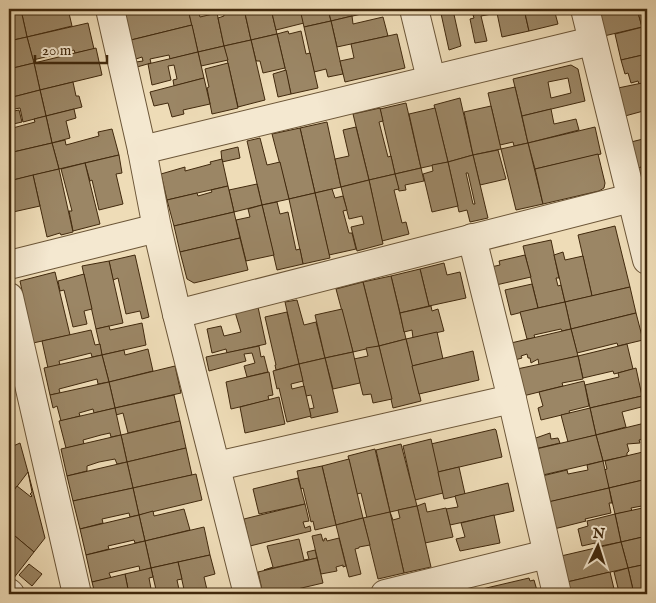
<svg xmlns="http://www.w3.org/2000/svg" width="656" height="603" font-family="'IM FELL English',serif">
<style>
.building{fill:#9b8665;stroke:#41290d;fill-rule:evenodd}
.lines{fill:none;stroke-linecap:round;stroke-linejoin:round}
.minor-casing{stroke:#6c5638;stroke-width:30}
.minor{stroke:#f4e8d0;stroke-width:28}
</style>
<rect width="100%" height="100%" fill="#eedcb7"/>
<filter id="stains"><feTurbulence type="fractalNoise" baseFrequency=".004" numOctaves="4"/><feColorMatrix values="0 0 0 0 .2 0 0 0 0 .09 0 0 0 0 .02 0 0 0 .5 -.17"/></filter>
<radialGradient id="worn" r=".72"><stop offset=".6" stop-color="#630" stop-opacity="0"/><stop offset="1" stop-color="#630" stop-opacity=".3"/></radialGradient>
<g class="building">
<path d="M28 9H68L72 26 27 37 21 10Z"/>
<path d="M124 9H131L132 11 143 9H188L192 25 131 40Z"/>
<path d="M188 9H198L200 17 217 13 224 46 198 52Z"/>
<path d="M223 9H244L251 40 224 46 218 18 224 16Z"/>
<path d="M244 9H271L277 34 251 40Z"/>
<path d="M271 9H300L304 23 276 30Z"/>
<path d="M300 9H328L331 21 304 27Z"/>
<path d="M328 9H383L331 21Z"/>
<path d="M440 9H455V10H453L461 46 449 50Z"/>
<path d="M468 9H496L497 13 481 16 487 41 475 43 470 19 474 18 473 15 481 13V10L469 13Z"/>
<path d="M517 9H524L529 31 502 37 497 13Z"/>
<path d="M524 9H554L558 24 529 31Z"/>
<path d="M598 9H637L642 27 604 36Z"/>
<path d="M637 9H647V26L642 27Z"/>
<path d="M21 10 27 37 9 41V13Z"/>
<path d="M352 16 353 24 383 17 388 36 337 47 331 21Z"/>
<path d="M331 21 343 74 328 77 326 69 314 72 304 27Z"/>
<path d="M88 23 94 49 75 53 74 50 33 60 27 37Z"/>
<path d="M192 25 198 52 170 59 169 55 150 59 151 63 137 67 136 62 143 61 142 57 136 59 131 40Z"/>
<path d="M647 26V54L621 60 615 34Z"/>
<path d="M288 31 289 34 301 31 306 54 310 53 318 88 291 94 277 34Z"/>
<path d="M277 34 285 68 263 73 260 61H256L251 40Z"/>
<path d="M397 34 405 68 345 82 340 61 354 58 351 44Z"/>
<path d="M27 37 34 63 9 69V41Z"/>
<path d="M251 40 265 100 238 107 224 46Z"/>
<path d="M224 46 228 60 201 66 198 52Z"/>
<path d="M96 48 102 75 40 90 34 63Z"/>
<path d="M198 52 204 78 174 86 173 80 177 79 174 65 168 66 171 80 152 85 148 64Z"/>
<path d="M647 54V82L639 84 638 81 631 83 628 73 625 74 621 60Z"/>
<path d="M34 63 40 90 9 98V69Z"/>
<path d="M228 63 238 108 212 114 207 88 209 87 205 69Z"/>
<path d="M571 65 578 69 585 101 522 116 513 79ZM568 78 571 93 551 98 548 82Z"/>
<path d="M286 70 291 94 278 97 273 74Z"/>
<path d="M204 78 210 104 183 110 184 114 172 117 168 103 154 106 150 92Z"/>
<path d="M73 82 76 96H79L82 107 46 116 40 90Z"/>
<path d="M647 82V110L625 116 618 88Z"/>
<path d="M515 87 528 143 514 146 513 142 500 145 488 93Z"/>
<path d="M40 90 46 116 23 122 20 108 9 110V98Z"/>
<path d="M460 98 473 155 448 162 434 105Z"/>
<path d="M406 103 421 168 395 174 380 109Z"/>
<path d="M491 106 501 149 473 155 464 112Z"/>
<path d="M380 108 383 121 379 122 388 157 391 156 395 174 369 180 353 114Z"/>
<path d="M435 108 448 162 421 168 409 114Z"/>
<path d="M74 109 76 118 66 121 70 138 52 143 46 116Z"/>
<path d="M551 109 554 124 576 119 579 130 528 143 522 116Z"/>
<path d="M19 110 22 122 9 125V112Z"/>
<path d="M46 116 52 143 9 153V129L35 122 34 119Z"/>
<path d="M327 122 341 187 315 193 300 128Z"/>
<path d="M356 127 369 180 341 187 335 159 349 156 343 130Z"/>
<path d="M595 127 601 154 535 169 528 143Z"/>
<path d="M300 128 315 193 289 199 272 134Z"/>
<path d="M112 129 119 155 59 169 52 143 65 140 66 145 99 136 98 132Z"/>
<path d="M260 138 267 165 280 162 289 199 262 205 247 141Z"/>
<path d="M647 138V166L637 168 631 142Z"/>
<path d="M52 143 59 169 9 181V153Z"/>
<path d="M528 143 543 204 516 210 501 149Z"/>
<path d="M238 147 240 158 222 162 221 151Z"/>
<path d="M498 150 506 179 480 185 473 155Z"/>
<path d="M598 154 605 183 604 188 599 191 543 204 535 169Z"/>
<path d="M119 155 122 173 116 174 123 204 99 210 92 180 90 181 85 163Z"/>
<path d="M473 155 488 218 470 222 467 210 459 212 448 162ZM466 173H468L475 204H473Z"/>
<path d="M222 159 228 186 167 200 161 174 185 167V171L211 164 210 162Z"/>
<path d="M448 162 458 206 432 212 423 174 433 171 432 165Z"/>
<path d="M85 163 100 224 73 231 69 211H72L61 169Z"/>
<path d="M647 166V194L643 195 637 168Z"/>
<path d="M421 168 424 181 405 185 406 190 399 191 395 174Z"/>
<path d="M59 169 73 232 61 235 60 233 47 237 33 175Z"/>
<path d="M395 174 399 189 394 190 402 223 406 222 409 234 382 241 369 180Z"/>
<path d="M33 175 40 206 13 212 9 194V181Z"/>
<path d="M369 180 383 244 357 251 351 227 364 224 362 216 349 219 341 187Z"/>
<path d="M257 184 262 205 234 212 229 190Z"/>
<path d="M228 186 234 212 174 226 167 200 197 193 198 196 212 192 211 190Z"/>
<path d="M332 189 335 198 343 196 347 210 343 211 349 233H352L356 249 329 255 315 193Z"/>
<path d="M315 193 330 258 303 264 289 199Z"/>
<path d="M277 202 280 214 288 212 296 250 300 249 303 264 277 270 262 205Z"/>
<path d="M262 205 274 255 246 261 236 220 250 217 248 209Z"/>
<path d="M234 212 240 238 180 252 174 226Z"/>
<path d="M615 226 630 287 592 296 578 235Z"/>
<path d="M240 238 248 270 194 283 187 279 180 252Z"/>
<path d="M551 240 559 278H556L558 286 561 285 565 302 538 308 523 246Z"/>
<path d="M563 252 565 260 583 256 592 296 565 302 554 255Z"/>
<path d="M135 255 149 317 142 319 140 311 126 314 118 278 113 280 109 261Z"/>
<path d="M525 255 531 277 496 285 491 267 500 265 499 261Z"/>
<path d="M109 261 123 323 96 329 82 266Z"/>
<path d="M444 263 447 275 460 272 466 298 429 306 420 269Z"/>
<path d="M420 269 429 306 400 313 391 276Z"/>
<path d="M55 272 70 335 33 343 20 281Z"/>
<path d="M84 274 92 309 84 311 87 324 73 327 64 290 60 291 58 281Z"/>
<path d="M391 276 406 339 379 346 363 282Z"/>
<path d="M363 282 379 346 353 352 336 289Z"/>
<path d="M532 284 538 308 511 315 505 290Z"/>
<path d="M630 287 636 313 571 329 565 302Z"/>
<path d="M297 300 304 325 316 322 325 358 299 364 285 302Z"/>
<path d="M565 302 571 329 562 331 561 329 534 335 535 338 527 339 520 312Z"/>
<path d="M431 306 432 311 438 309 444 331 413 338 412 330 404 332 400 313Z"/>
<path d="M258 307 266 344 227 353 226 349 212 353 207 329 221 326 224 336 241 332 235 312Z"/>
<path d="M342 309 353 352 325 358 315 315Z"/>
<path d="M287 312 299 364 276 370 275 365H276L265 317Z"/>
<path d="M636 313 643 340 618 346 617 343 577 353 571 329Z"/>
<path d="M142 323 146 345 102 355 96 329 109 326 110 330Z"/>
<path d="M571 329 578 356 539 365 538 359 531 363 530 358H528L527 354 521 356 522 358 515 360 511 343Z"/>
<path d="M91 330 95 345 100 344 102 355 92 357 91 353 59 361 60 365 48 368 42 341Z"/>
<path d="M437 332 443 359 412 366 406 339Z"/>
<path d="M406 339 421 401 393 408 379 346Z"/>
<path d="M627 344 633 369 614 374 613 371 583 378 578 356Z"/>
<path d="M259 346 261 357 264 356 268 372 247 377 244 366 255 363 252 353 244 354 246 361 209 371 206 357Z"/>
<path d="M379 346 392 399 373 403 371 394 363 395 354 359 368 356 366 348Z"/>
<path d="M148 349 153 371 109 382 102 355 124 350 125 355Z"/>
<path d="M473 351 479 380 419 394 412 366Z"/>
<path d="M353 352 360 383 333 389 325 358Z"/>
<path d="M102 355 109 382 98 384 97 379 59 389 60 393 50 395 44 368Z"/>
<path d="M578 356 583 379 562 383 563 386 523 396 517 369Z"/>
<path d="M325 358 338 412 311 418 309 409 314 408 311 395 306 396 299 364Z"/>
<path d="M299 364 303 381 291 384 292 389 304 386 311 416 287 422 279 388 277 389 273 371Z"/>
<path d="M175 366 181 393 115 408 109 382Z"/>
<path d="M636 368 642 396 590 408 585 385 619 377 618 373Z"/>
<path d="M269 372 273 395 268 396 269 400 231 409 226 382Z"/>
<path d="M584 381 589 406 569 411 570 413 541 420 538 408 543 406 539 392Z"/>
<path d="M109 382 115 408 94 413 93 409 79 413 80 416 61 421 57 406 53 408 50 395Z"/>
<path d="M174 395 180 421 128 433 123 413 116 415 115 408Z"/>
<path d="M642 396 645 406 622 412 626 427 596 435 590 408Z"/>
<path d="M279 397 285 424 245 433 240 407Z"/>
<path d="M115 408 121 435 111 437 110 433 101 435 83 440 84 444 66 448 59 421Z"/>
<path d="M590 408 596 435 568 442 561 415Z"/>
<path d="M180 421 186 448 127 462 121 435Z"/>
<path d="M645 423 647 438 639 440 640 443 627 444 629 451 627 453V456L603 461 596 435Z"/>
<path d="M495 429 496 430 502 457 438 472 431 444Z"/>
<path d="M550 433 551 439 558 438 560 443 535 449 533 439Z"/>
<path d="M121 435 127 462 117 464 115 459 99 462 87 466V471L67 476 61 449Z"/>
<path d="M596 435 603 461 543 475 536 449Z"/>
<path d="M431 439 443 493 415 500 403 446Z"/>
<path d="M20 443 28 472 9 497V451L11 447Z"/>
<path d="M401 444 417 506 390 512 376 450Z"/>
<path d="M186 448 192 475 133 488 127 462Z"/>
<path d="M375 449 390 512 367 518 361 493 357 494 348 456Z"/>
<path d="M647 451V479L609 488 604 470 607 469 605 461Z"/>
<path d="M349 459 363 518 336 525 322 466Z"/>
<path d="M603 461 609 488 549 502 542 476 567 470 568 474 588 470 587 465Z"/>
<path d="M127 462 133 488 73 501 67 476Z"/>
<path d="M322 466 336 525 315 530 313 521 311 522 303 488 301 489 297 471Z"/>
<path d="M459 467 465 494 444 499 438 472Z"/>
<path d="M28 472 45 538 34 552 9 531V497L17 486 31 497 32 496 30 494 32 492Z"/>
<path d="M196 474 202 500 139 515 133 488Z"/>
<path d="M298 478 305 504 259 514 253 489Z"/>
<path d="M647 479V505L631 508 632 511 615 514 609 488Z"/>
<path d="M508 483 514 511 450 525 446 509 458 507 455 496Z"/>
<path d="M133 488 139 515 130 517 129 513 102 519 103 523 80 529 73 501Z"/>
<path d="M609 488 612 503H609L611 513 585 519 586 521 554 529 548 502Z"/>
<path d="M425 503 427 512 446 508 453 537 425 543 417 506Z"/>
<path d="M305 504 309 521 303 522 305 528 310 526 311 531 250 546 244 519Z"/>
<path d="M417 506 431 567 404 573 390 512 393 520 400 518 398 510Z"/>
<path d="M647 507V525H645L647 536 621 542 615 514Z"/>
<path d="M184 509 190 530 145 541 139 515 153 511 154 516Z"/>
<path d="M390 512 404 573 378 579 363 518Z"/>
<path d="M615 514 621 542 596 547 595 543 582 546 578 529 588 526 587 521Z"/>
<path d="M139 515 145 541 135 543 134 540 108 546 109 549 86 555 80 529Z"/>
<path d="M494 515 500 543 460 551 456 539 465 537 461 523Z"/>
<path d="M363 518 370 545 359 547V548L355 549 361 574 349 577 336 525Z"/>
<path d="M204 527 210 555 151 568 145 541Z"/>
<path d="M9 531 34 552 13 579 9 575Z"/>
<path d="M321 534 323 541H324V539L326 538 327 541 339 538 346 566 343 567V565L336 567 337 571 321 574 312 536Z"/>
<path d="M647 536V564L628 568 621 542Z"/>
<path d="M299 539 304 560 309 559 307 552 315 550 317 558 264 570 273 567 267 546Z"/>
<path d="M145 541 151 568 140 571 139 566 109 573 111 578 92 582 86 555Z"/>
<path d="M621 542 628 568 567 582 561 556Z"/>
<path d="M210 555 215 574 204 577 208 594H185L178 562Z"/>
<path d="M317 558 323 583 276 594H263L258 572Z"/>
<path d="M178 562 182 579 177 580 180 594H157L151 568Z"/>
<path d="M29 564 42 574 32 586 19 575Z"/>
<path d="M647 564V591L634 594 628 568Z"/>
<path d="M151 568 153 577 149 578 152 594H129L125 574Z"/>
<path d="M628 568 634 594H570L567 582 610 572 615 593 619 592 614 572Z"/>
<path d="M125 574 129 594H95L92 582Z"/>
<path d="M529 578 530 581 534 580 538 594H465V593Z"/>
</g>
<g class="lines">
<g class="minor-casing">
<g id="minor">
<path d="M110 9 142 150 157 228 177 314 248 594"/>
<path d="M414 9 431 79"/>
<path d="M585 9 647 260"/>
<path d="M142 150 592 41"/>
<path d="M472 238 512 399 557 594"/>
<path d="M9 265 157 228"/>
<path d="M9 297 77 594"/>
<path d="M177 314 631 198"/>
<path d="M217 466 512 399"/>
<path d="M9 593 10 594"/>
<path d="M385 594 547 554"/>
</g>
</g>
<use href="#minor" class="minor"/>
</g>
<rect width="656" height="603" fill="none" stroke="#eedcb7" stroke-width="30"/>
<rect x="10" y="10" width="636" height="583" fill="none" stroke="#41290d" stroke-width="2.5"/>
<rect x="15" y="15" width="626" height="573" fill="none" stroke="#41290d"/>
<g transform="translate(598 546) rotate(4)" stroke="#f4e8d0" stroke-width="4" paint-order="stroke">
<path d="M0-4L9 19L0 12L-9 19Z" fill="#41290d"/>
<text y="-8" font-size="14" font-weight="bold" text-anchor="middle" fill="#41290d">N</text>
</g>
<path d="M35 55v8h72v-8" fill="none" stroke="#41290d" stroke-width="2.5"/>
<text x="42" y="55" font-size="15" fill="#41290d" stroke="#f4e8d0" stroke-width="4" paint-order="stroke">20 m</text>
<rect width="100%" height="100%" filter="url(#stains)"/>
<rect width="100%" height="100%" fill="url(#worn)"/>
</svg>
